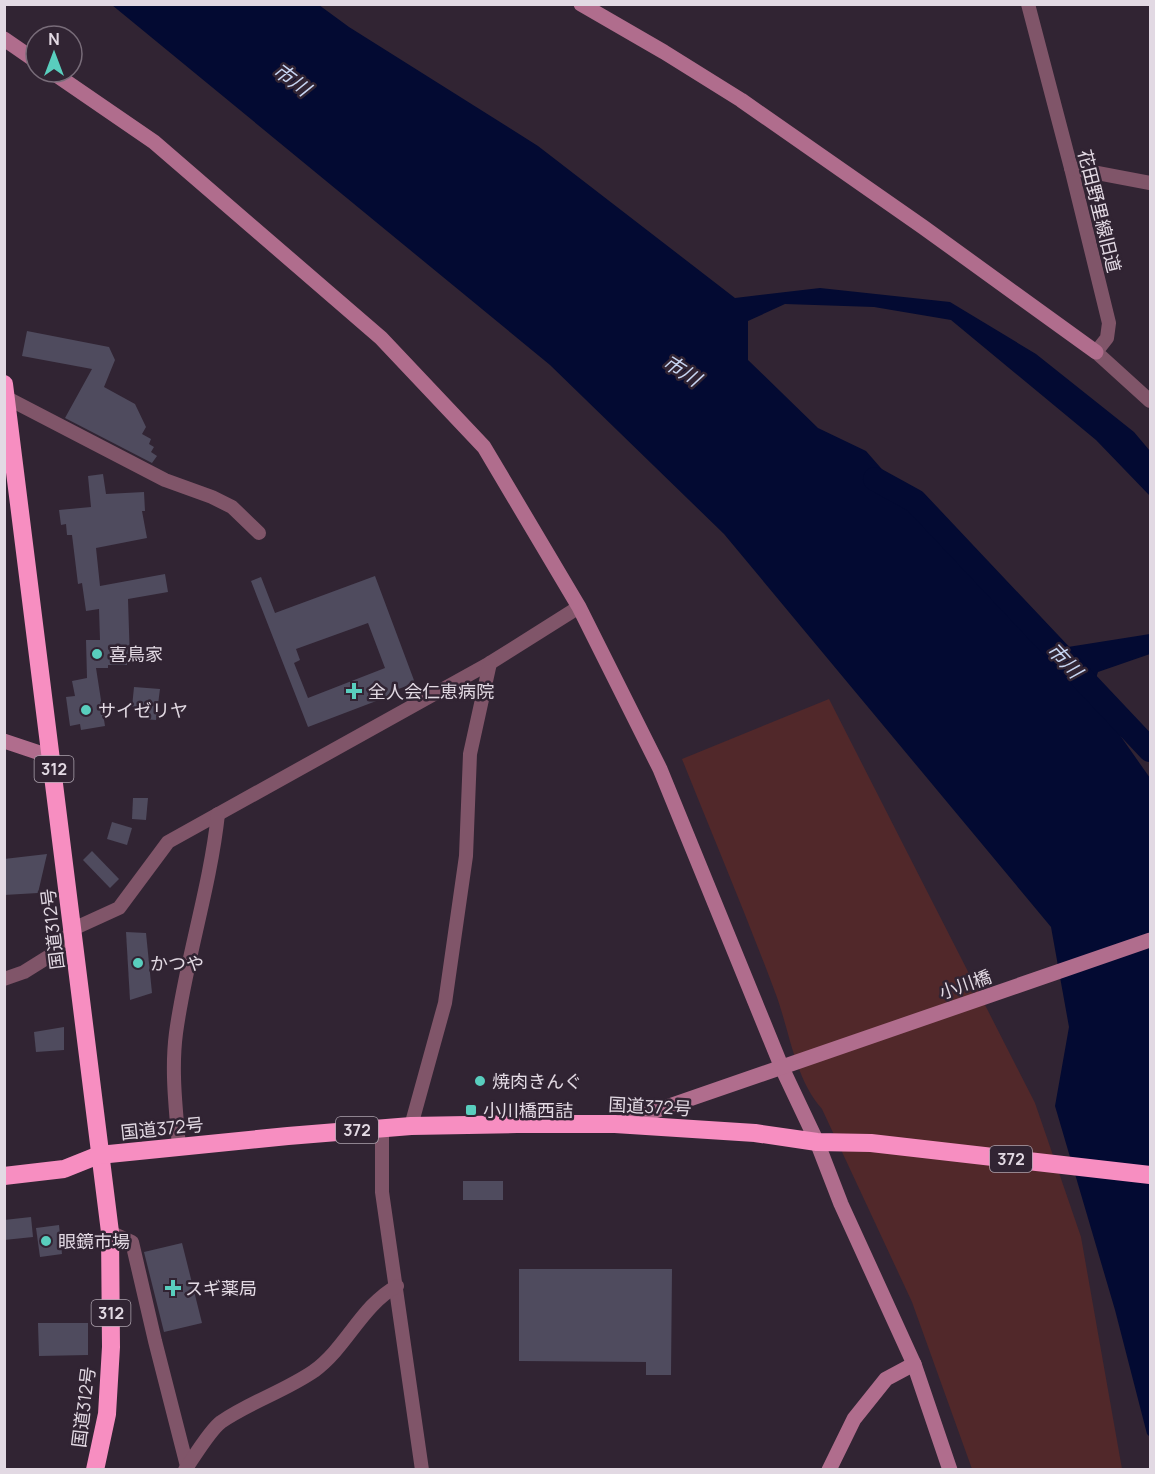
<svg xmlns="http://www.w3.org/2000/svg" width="1155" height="1474" font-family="Manrope,'Noto Sans JP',sans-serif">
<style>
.green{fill:#51282a}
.water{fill:#030a32}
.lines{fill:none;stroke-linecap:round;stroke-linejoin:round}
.river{stroke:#030a32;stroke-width:24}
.building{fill:#4f4b5e;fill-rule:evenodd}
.street{stroke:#805569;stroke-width:14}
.secondary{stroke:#b06d8d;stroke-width:15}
.highway{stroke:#f78ec1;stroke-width:18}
.poi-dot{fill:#59cebe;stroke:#312433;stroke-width:2}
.labels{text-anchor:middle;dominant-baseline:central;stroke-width:5;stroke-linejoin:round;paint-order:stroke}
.shield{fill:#312433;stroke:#ada3ae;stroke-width:1.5}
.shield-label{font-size:16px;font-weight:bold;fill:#e2d9e3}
.street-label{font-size:18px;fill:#e2d9e3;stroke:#312433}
.poi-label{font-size:18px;fill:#e2d9e3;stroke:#312433;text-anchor:start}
.water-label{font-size:20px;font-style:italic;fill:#c7d5f2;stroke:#312433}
</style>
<rect width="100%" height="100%" fill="#312433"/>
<path class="green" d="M829 699 1035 1103 1081 1237 1122 1469H972L912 1302 822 1109C794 1077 790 1031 775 992 746 914 713 837 682 759Z"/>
<path class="water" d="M112 5H319L349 27 538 146 735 298 820 288 950 302 1036 354 1134 432 1150 451V496L1096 440 951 320 874 307 785 304 748 321V360L818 428 866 451 999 603 1049 650 1150 634V654L1098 672 1091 694 1150 778V1437L1147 1434 1115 1310 1055 1106 1069 1027 1051 927 724 534 550 365Z"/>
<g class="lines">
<path class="river" d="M875 479 915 501 1150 750"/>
</g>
<g class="building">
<path d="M27 331 109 347 115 360 104 387 135 404 146 427 142 434 151 439 149 444 154 447 151 452 157 456 152 463 65 418 92 369 22 356Z"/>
<path d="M103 474 106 494 144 492 145 511H142L147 538 96 548 100 586 165 574 168 592 128 599 130 662H127V665H108V668H96L105 726 81 730 80 724 70 726 66 697 75 696 72 681 87 678 86 640H100L99 609 86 611 82 583 78 584 72 535H67L66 524 61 525 59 510 91 507 88 476Z"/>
<path d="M375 576 415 683 390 692 392 695 308 727 251 581 261 577 275 613ZM368 623 385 668 308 698 294 663 300 660 296 649Z"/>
<path d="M134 687 160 689 156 720 143 719 144 708 132 707Z"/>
<path d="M133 798H148L146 820 132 819Z"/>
<path d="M112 822 132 828 127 845 107 839Z"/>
<path d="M92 851 119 879 110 888 83 860Z"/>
<path d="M47 854 38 893 4 895V859Z"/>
<path d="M126 932 146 933 152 993 130 1000Z"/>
<path d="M64 1027V1050L36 1052 34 1032Z"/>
<rect x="463" y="1181" width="40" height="19"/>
<path d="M31 1217 33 1237 4 1240V1220Z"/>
<path d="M59 1225 62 1254 40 1257 36 1228Z"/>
<path d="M182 1243 202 1323 164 1332 144 1252Z"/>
<path d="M519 1269H672L671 1375H646V1362L519 1361Z"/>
<path d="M38 1323H88V1355L39 1356Z"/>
</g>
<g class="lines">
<g class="street">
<path d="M1028 4 1071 168 1109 323 1107 338 1096 352 1150 401"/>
<path d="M1071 168 1150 183"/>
<path d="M7 398 165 480 212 497 232 507 259 533"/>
<path d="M4 979 24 972 56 952 73 929 119 908 168 842 490 663 579 607"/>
<path d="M411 1126 445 1003 466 856 470 754 490 663"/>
<path d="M382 1128V1192L422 1470"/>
<path d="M179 1147C176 1109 171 1071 176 1033 186 959 210 888 218 814"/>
<path d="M110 1232 132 1242 155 1341 188 1470"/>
<path d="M185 1470C194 1457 210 1430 221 1422 250 1402 285 1391 314 1371 347 1347 361 1306 397 1286"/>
</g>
<g class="secondary">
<path d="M581 4 664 52 741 100 923 227 1096 352"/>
<path d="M4 39 36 61"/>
<path d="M52 72 154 142 381 338 484 447 579 607 660 769 782 1068 817 1142 841 1204 914 1364 950 1470"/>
<path d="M4 741 52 757"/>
<path d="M620 1123 1150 940"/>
<path d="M829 1470 854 1419 886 1379 914 1364"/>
</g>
<g class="highway">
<path d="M4 384 110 1232 111 1347 107 1414 95 1470"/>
<path d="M4 1176 64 1169 99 1155 288 1136 411 1126 517 1124H615L755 1133 817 1142 871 1143 1150 1175"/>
</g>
</g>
<g class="poi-dot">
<circle cx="97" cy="654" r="6"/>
<path d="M351 682h6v6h6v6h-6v6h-6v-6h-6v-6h6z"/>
<circle cx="86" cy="710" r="6"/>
<circle cx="138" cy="963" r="6"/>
<circle cx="480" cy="1081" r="6"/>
<rect x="465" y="1104" width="12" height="12" rx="3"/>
<circle cx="46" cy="1241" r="6"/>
<path d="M170 1279h6v6h6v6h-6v6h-6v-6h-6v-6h6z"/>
</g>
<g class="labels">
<g class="shield">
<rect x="34.5" y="756" width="39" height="26" rx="4.5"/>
<rect x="336" y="1117" width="42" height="26" rx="4.5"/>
<rect x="990" y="1146" width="42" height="26" rx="4.5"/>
<rect x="91.5" y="1300" width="39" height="26" rx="4.5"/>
</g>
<g class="shield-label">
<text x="54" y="769">312</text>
<text x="357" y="1130">372</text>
<text x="1011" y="1159">372</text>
<text x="111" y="1313">312</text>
</g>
<g class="street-label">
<text transform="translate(1100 211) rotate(76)">花田野里線旧道</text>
<text transform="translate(52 929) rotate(-97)">国道312号</text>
<text transform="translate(965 984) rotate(-19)">小川橋</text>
<text transform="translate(650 1106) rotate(3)">国道372号</text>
<text transform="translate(162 1128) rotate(-6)">国道372号</text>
<text transform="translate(83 1407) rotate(-83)">国道312号</text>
</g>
<g class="poi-label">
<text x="109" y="654">喜鳥家</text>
<text x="368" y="691">全人会仁恵病院</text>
<text x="98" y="710">サイゼリヤ</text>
<text x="150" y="963">かつや</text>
<text x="492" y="1081">焼肉きんぐ</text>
<text x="483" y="1110">小川橋西詰</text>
<text x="58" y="1241">眼鏡市場</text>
<text x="185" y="1288">スギ薬局</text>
</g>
<g class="water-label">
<text transform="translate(292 79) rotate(37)">市川</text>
<text transform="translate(682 370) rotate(33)">市川</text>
<text transform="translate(1065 660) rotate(47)">市川</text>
</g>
</g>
<rect width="1155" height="1474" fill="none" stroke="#e2d9e3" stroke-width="12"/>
<g transform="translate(54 54)"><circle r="28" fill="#312433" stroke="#786c79" stroke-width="1.5"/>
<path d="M0-4.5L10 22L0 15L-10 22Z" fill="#59cebe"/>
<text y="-9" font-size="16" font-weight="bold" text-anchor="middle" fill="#e2d9e3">N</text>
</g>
</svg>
